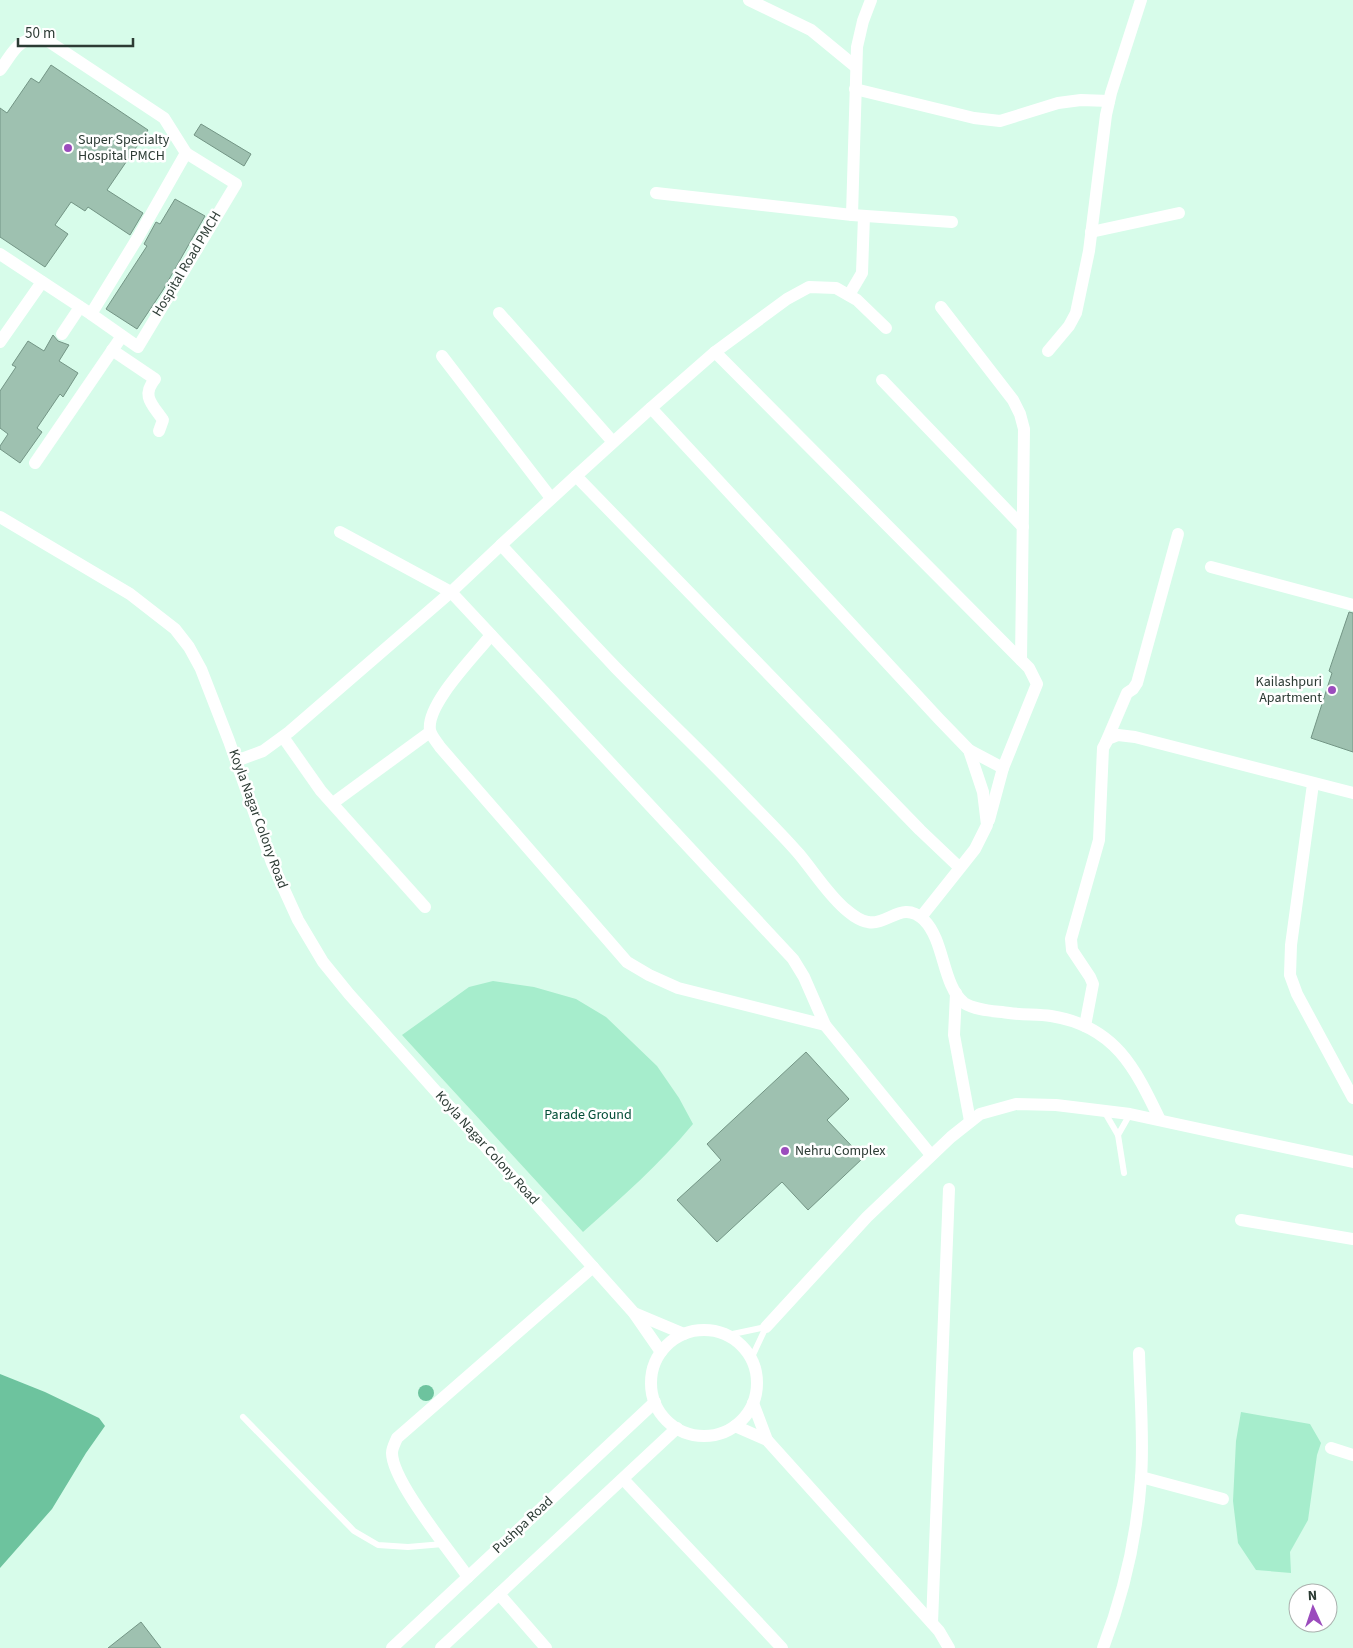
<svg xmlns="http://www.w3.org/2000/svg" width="1353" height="1648" font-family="'Source Sans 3',sans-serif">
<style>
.green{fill:#a6edcc}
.water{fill:#6dc39e}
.building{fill:#9ec1b0;stroke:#739585}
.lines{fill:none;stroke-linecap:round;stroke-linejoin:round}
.service{stroke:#fff;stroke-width:6}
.minor{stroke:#fff;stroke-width:12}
.poi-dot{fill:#9b4cbd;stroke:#fff;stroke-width:2}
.labels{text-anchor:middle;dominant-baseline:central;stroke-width:5;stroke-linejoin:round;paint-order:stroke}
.poi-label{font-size:14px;fill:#2c3b34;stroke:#fff;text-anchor:start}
.street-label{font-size:14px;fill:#2c3b34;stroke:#fff}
.park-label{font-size:14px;fill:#024d36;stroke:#fff}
</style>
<rect width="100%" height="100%" fill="#d7fcea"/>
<g class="green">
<path d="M493 981 534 987 576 999 606 1017 657 1066 679 1098 693 1124C660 1164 622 1197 583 1232L402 1035 469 987Z"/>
<path d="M1241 1412 1310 1424 1321 1443 1317 1455 1308 1520 1290 1552 1291 1573 1256 1570 1238 1543 1233 1501 1236 1441Z"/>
</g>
<g class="water">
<path d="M0 1374 45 1392 99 1418 105 1426 86 1453 52 1509 0 1568Z"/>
<circle cx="426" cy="1393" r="8"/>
</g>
<g class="building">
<path d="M51 65 148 130 107 190 143 213 130 235 88 207 85 211 71 202 55 225 68 234 45 267 0 237V108L7 113 31 78 39 83Z"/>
<path d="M201 124 251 154 244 166 194 135Z"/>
<path d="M175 199 205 216 163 290 137 329 106 309 147 246 144 244 156 222 160 224Z"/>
<path d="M53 335 58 341 69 345 59 361 78 373 63 397 60 394 37 428 42 432 20 463 0 449V446L8 434 0 428V391L16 367 12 365 28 341 44 351Z"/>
<path d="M1349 612 1353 613V752L1311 738 1332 673 1329 671Z"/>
<path d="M806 1052 849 1099 827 1120 863 1158 808 1210 782 1182 717 1242 677 1200 721 1160 707 1144Z"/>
<path d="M141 1622 161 1648H108Z"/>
</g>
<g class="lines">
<g class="service">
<path d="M1104 1111 1118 1135 1124 1173"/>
<path d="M1118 1135 1130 1114"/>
<path d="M728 1335 766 1327"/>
<path d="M751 1359 766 1327"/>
<path d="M243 1417 354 1531 378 1545 408 1547 443 1544"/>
</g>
<g class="minor">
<path d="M749 0 811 30 856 67"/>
<path d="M0 70C15 50 17 37 45 39L164 118 186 153 137 239 91 314 0 254"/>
<path d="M855 89 974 118 1000 121 1058 103 1081 100 1109 101"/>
<path d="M656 193 852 215 952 222"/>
<path d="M852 215 857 47 863 21 871 0"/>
<path d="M1091 232 1179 213"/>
<path d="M849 295 862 273 864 216"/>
<path d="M941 307 1013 400 1020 414 1024 429 1021 660"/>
<path d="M499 313 613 442"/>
<path d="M91 314 138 347 236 184 186 153"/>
<path d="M62 334 80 307"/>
<path d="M0 342 42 282"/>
<path d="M112 350 155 379C141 396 152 404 163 420L159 431"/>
<path d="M1048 351 1069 326 1076 313 1089 251 1106 115 1111 93 1141 0"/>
<path d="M715 352 1029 668 1037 684 1003 768 989 820"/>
<path d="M442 356 551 498"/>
<path d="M882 380 1023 527"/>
<path d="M651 408 715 352 787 299 809 287 836 288 857 300 886 328"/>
<path d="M35 463 122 336"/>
<path d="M0 517 130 594 175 629 189 647 201 669 229 741 272 863 298 920 323 962 349 994 634 1313 661 1352"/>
<path d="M340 532 451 592 793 959 804 977 825 1025 931 1155"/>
<path d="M501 545 576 476"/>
<path d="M1211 567 1353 605"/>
<path d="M491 635C475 656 426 704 430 730 431 736 437 742 440 747L627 962 649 975 678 988 825 1025"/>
<path d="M283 737 321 791 425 907"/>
<path d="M1106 742 1127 693 1133 689 1137 683 1178 534"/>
<path d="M969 750 1003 768"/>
<path d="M236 761 263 751 289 732 451 592 501 545C539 586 577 627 616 668 656 709 698 748 738 790 758 811 780 832 799 854 814 872 827 893 844 908 851 914 859 921 868 922 888 926 902 899 924 920 945 941 942 985 964 1003 976 1011 996 1011 1009 1013 1023 1015 1038 1014 1051 1016 1115 1026 1135 1068 1160 1120"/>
<path d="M1313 784 1291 945 1290 975 1297 994 1353 1098"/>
<path d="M333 803 430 732"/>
<path d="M921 917 960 868 920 830 576 476 651 408 939 719 969 750 983 792 987 825 975 849 960 868"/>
<path d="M956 993 954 1035 970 1121"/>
<path d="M1085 1026 1093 984 1090 977 1072 950 1071 939 1099 840 1103 748 1108 739 1118 735 1135 737 1353 793"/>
<path d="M1241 1220 1353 1239"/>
<path d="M634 1313 684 1334"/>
<path d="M766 1327 867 1217 951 1137 980 1114 1016 1104 1056 1105 1130 1114 1353 1162"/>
<circle cx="704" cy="1383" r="53"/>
<path d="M753 1403 767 1440"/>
<path d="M735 1426 767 1440 939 1631 949 1648"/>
<path d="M1331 1448 1353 1455"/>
<path d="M1141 1477 1223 1499"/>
<path d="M623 1479 782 1648"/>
<path d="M468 1577C450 1551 392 1481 392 1453 392 1448 395 1443 397 1438L593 1267"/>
<path d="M499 1594 546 1648"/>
<path d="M932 1623 949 1189"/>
<path d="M392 1648 655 1402"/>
<path d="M441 1648 677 1428"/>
<path d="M1103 1648C1124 1593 1137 1537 1141 1478 1144 1437 1140 1394 1139 1353"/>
</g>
</g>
<g class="poi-dot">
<circle cx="68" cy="148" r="5"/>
<circle cx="1332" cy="690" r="5"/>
<circle cx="785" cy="1151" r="5"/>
</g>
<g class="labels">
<g class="poi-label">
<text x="78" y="140">Super Specialty<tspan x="78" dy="16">Hospital PMCH</tspan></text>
<text x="1322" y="682" text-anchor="end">Kailashpuri<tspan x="1322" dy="16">Apartment</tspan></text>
<text x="795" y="1151">Nehru Complex</text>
</g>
<g class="street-label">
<text transform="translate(187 264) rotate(-59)">Hospital Road PMCH</text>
<text transform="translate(258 819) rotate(70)">Koyla Nagar Colony Road</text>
<text transform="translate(487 1148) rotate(48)">Koyla Nagar Colony Road</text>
<text transform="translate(523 1525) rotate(-43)">Pushpa Road</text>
</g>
<g class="park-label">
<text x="588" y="1115">Parade Ground</text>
</g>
</g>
<g transform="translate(1313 1608) rotate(357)"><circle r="24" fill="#ffffff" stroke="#abb1ae"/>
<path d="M0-4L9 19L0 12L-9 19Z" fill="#9b4cbd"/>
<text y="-8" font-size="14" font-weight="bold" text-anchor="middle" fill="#2c3b34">N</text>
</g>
<path d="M18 38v8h115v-8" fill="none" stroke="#2c3b34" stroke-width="2.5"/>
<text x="25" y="38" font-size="15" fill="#2c3b34" stroke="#ffffff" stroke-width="4" paint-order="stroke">50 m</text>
</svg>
